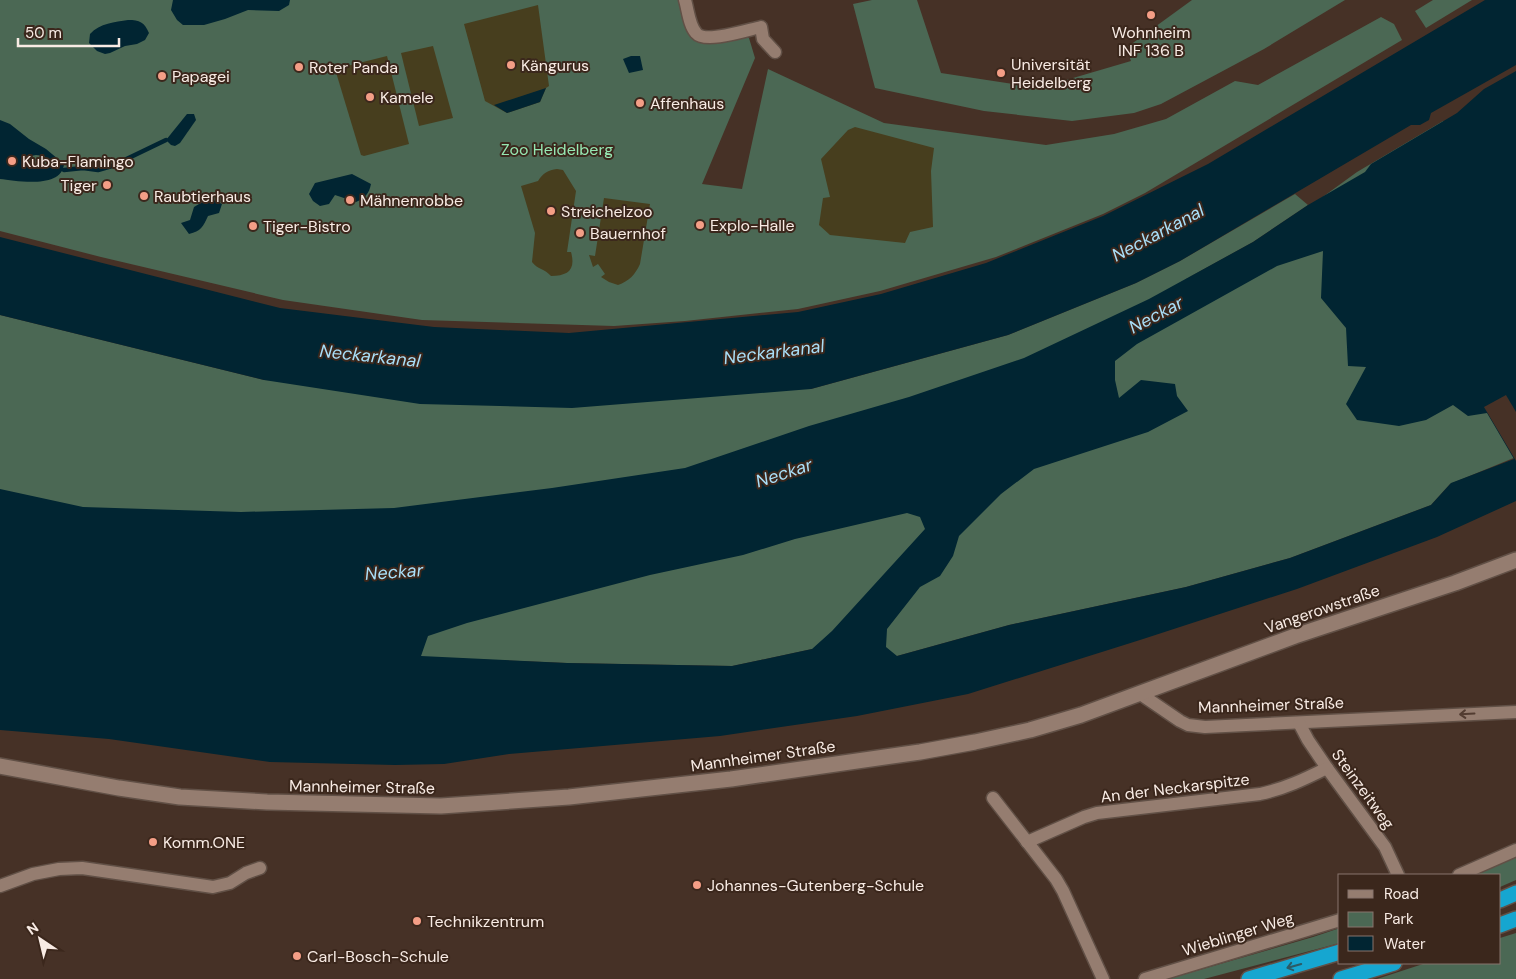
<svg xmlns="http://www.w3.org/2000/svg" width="1516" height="979" font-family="'DM Sans',sans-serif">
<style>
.green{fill:#4b6854}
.sand{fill:#473e1e}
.water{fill:#012532;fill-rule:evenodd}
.pier{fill:#463126}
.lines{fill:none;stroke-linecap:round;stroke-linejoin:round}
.stream{stroke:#012532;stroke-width:4.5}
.street-casing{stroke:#615046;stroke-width:15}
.secondary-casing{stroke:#615046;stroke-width:18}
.highway-casing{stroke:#615046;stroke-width:18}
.street{stroke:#957d70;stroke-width:12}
.secondary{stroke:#957d70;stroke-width:15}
.highway{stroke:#16a6d0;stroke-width:15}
.oneway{stroke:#523c31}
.oneway2{stroke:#2c5a64}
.poi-dot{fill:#f49e86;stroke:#3b271c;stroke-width:2}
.labels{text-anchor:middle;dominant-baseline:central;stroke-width:4;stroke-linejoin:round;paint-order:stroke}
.poi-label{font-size:16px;fill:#f8ebe4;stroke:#3b271c;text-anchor:start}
.park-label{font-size:16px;fill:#96e7b2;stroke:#3b271c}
.street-label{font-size:16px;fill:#f8ebe4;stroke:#3b271c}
.water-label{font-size:18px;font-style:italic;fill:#a9dff8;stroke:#3b271c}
</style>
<rect width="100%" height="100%" fill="#463126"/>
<g class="green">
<path d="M0 0H682L691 31 711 38H749L755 58 702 184 742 189 768 69 884 123 1046 145 1114 134 1166 119 1235 81 1258 85 1381 17 1394 24 1402 40 1145 193 1103 214 996 257 880 291 798 309 685 321 614 326 422 320 283 300 101 257 0 231Z"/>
<path d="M872 0H917L941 73 1039 88 1131 61 1126 48 1192 0H1345L1264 49 1161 104 1134 113 1072 121 984 111 875 88 853 4Z"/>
<path d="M1433 0H1472L1426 28 1415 11Z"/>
<path d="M1443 121 1516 245V457L1450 484 1431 505 1290 558 1186 587 1009 625 897 656 812 649 732 666 567 663 420 657 0 591V315L264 380 811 389 1008 335 1136 283 1180 261 1295 194 1308 205 1253 242 1186 279 1265 239 1357 172Z"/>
<path d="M1516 857V880L1500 887V875H1476Z"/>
<path d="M1340 928V943L1204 979H1168L1313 937Z"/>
<path d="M1516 933V979H1377L1426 963H1500V938Z"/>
</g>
<g class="sand">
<path d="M538 5 549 86 546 88 540 102 507 113 485 101 464 24Z"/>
<path d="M433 46 453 118 419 126 401 53Z"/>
<path d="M387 56 409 144 364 156 361 155 335 69Z"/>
<path d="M855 127 934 148 931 171 933 227 910 232 905 243 830 235 819 225 823 198 830 197 821 159 848 130Z"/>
<path d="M557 169 563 170 576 191 567 252H571C576 270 568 276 551 276 545 269 537 269 532 262L535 233 521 186 538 181C543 173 548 170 557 169Z"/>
<path d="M604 198 650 204 640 264C635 275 629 281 618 285L609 282 601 277 605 274 598 264 593 267 589 255 595 256Z"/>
</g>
<g class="water">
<path d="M173 0H290L289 5 279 11 248 10 225 19 204 25H183L177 20 171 10Z"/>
<path d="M1485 0H1516V65L1431 113 1429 120 1420 125H1411L1180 261 1136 283 1008 335 811 389 572 408 420 404 264 380 0 315V237L280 308 434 327 569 333 798 312 881 294 986 263 1103 216 1208 164Z"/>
<path d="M128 20C140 20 144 22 149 33L145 40 137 44 125 46 110 53 105 54 97 51 89 43 90 34C100 23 115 22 128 20Z"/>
<path d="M631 56H640L643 70 629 73 623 59Z"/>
<path d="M1516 71V501L1437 537 1297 589 1140 640 968 694 857 716 720 736 509 754 444 764 395 765 270 762 109 739 0 730V489L83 507 241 512 394 508 552 488 685 468 809 426 909 397 1024 358 1149 299 1253 242 1308 205 1365 172 1371 164 1457 113 1484 89ZM1323 251 1321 298 1346 328 1348 366 1366 367 1346 404 1357 420 1399 426 1426 420 1453 405 1468 416 1487 413 1514 459 1451 483 1431 505 1290 558 1186 587 1009 625 897 656 886 647 887 629 920 587 940 576 953 556 959 536 1001 494 1034 469 1148 432 1188 411 1177 396 1175 384 1141 380 1119 398 1115 380V361L1137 344 1277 266ZM907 513 920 517 925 529 832 631 812 649 732 666 567 663 421 656 428 636 467 623 650 575 743 555 795 539Z"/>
<path d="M546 88 540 102 507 113 494 105Z"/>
<path d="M187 114H194L196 120 180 143 175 146 171 145 166 140Z"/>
<path d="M0 120 10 124 29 139 46 149 64 164C62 189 17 181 0 179ZM36 155 44 156 52 162 47 165 34 166 29 161 31 156Z"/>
<path d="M352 174 371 184C369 194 365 198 356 202L335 195 329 204 320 206 313 201 309 194 315 183Z"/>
<path d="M209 198 222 204 219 213 208 216C203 227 201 231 189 234L181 223 190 220 194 207Z"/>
</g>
<path class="pier" d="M1506 395 1516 412V461L1484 407Z"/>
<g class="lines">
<path class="stream" d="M64 170 83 168 98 170 112 166 166 140"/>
<g class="street-casing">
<g id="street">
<path d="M685 0C688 10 689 25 696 33 705 44 747 30 761 27L763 39 775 52"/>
<path d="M1139 693 1180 721 1188 725 1205 727 1516 712"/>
<path d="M1299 723 1308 740 1327 768 1385 847 1398 875"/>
<path d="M993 798 1056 879 1063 891 1103 979"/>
<path d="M1027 842 1084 817 1097 813 1260 794C1284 789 1305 779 1327 768"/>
<path d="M1459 875 1516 850"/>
<path d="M0 886 33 874 59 869 82 868 213 887 230 883 246 873 260 868"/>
<path d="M1145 979 1340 920"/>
</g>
</g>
<g class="secondary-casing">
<path id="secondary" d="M0 766 119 788 180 797 267 802 441 806 569 797 731 779 920 752 975 742 1030 730 1081 715 1295 636 1455 583 1516 560"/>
</g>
<g class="highway-casing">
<g id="highway">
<path d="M1500 900 1516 893"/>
<path d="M1500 925 1516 919"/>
<path d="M1249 979 1340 952"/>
<path d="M1341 979 1394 963"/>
</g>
</g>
<use href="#street" class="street"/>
<use href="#secondary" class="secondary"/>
<use href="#highway" class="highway"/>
</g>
<defs><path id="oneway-shaft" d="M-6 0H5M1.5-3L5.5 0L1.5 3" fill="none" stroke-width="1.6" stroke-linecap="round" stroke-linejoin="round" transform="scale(1.25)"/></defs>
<use class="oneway" href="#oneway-shaft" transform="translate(1467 714) rotate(177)"/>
<use class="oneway2" href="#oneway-shaft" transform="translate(1294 966) rotate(164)"/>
<g class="poi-dot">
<circle cx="1151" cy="15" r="5"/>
<circle cx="511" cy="65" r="5"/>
<circle cx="299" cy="67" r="5"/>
<circle cx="1001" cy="73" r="5"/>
<circle cx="162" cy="76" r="5"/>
<circle cx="370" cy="97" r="5"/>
<circle cx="640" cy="103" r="5"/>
<circle cx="12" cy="161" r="5"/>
<circle cx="107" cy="185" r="5"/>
<circle cx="144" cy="196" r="5"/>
<circle cx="350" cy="200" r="5"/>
<circle cx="551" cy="211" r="5"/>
<circle cx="700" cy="225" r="5"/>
<circle cx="253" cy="226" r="5"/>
<circle cx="580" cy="233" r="5"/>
<circle cx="153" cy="842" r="5"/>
<circle cx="697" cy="885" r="5"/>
<circle cx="417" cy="921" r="5"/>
<circle cx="297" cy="956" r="5"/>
</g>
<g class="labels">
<g class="poi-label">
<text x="1151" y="32" text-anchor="middle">Wohnheim<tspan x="1151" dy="18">INF 136 B</tspan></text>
<text x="1011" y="64">Universität<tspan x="1011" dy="18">Heidelberg</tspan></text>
<text x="521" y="65">Kängurus</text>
<text x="309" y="67">Roter Panda</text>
<text x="172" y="76">Papagei</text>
<text x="380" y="97">Kamele</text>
<text x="650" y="103">Affenhaus</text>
<text x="22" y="161">Kuba-Flamingo</text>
<text x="97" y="185" text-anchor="end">Tiger</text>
<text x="154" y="196">Raubtierhaus</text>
<text x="360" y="200">Mähnenrobbe</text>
<text x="561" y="211">Streichelzoo</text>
<text x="710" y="225">Explo-Halle</text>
<text x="263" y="226">Tiger-Bistro</text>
<text x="590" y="233">Bauernhof</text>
<text x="163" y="842">Komm.ONE</text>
<text x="707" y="885">Johannes-Gutenberg-Schule</text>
<text x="427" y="921">Technikzentrum</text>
<text x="307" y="956">Carl-Bosch-Schule</text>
</g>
<g class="park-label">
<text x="557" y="149">Zoo Heidelberg</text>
</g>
<g class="street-label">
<text transform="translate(1322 609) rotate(-19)">Vangerowstraße</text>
<text transform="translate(1271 705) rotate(-2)">Mannheimer Straße</text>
<text transform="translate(763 756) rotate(-8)">Mannheimer Straße</text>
<text transform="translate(362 787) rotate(1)">Mannheimer Straße</text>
<text transform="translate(1175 788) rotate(-7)">An der Neckarspitze</text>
<text transform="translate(1363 789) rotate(54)">Steinzeitweg</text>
<text transform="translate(1238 934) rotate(-17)">Wieblinger Weg</text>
</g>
<g class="water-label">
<text transform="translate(1158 233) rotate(-28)">Neckarkanal</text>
<text transform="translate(1156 315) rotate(-28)">Neckar</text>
<text transform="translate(774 352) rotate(-7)">Neckarkanal</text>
<text transform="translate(370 356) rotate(6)">Neckarkanal</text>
<text transform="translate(784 473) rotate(-18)">Neckar</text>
<text transform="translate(394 572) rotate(-4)">Neckar</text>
</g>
</g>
<rect x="1338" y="874" width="162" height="90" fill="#3b271c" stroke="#87756c"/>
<rect x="1348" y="890" width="25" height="8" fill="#957d70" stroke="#87756c"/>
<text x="1384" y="899" font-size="15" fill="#f8ebe4">Road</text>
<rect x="1348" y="912" width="25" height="15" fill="#4b6854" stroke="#87756c"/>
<text x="1384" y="924" font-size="15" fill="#f8ebe4">Park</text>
<rect x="1348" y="936" width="25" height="15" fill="#012532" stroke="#87756c"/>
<text x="1384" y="949" font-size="15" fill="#f8ebe4">Water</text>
<g transform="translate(40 939) rotate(325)" stroke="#3b271c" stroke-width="4" paint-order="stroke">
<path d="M0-4L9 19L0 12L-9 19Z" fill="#f8ebe4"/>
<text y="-8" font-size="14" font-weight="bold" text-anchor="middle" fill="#f8ebe4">N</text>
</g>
<path d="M18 38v8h101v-8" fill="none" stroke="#f8ebe4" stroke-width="2.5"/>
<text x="25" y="38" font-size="15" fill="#f8ebe4" stroke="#3b271c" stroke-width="4" paint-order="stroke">50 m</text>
</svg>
